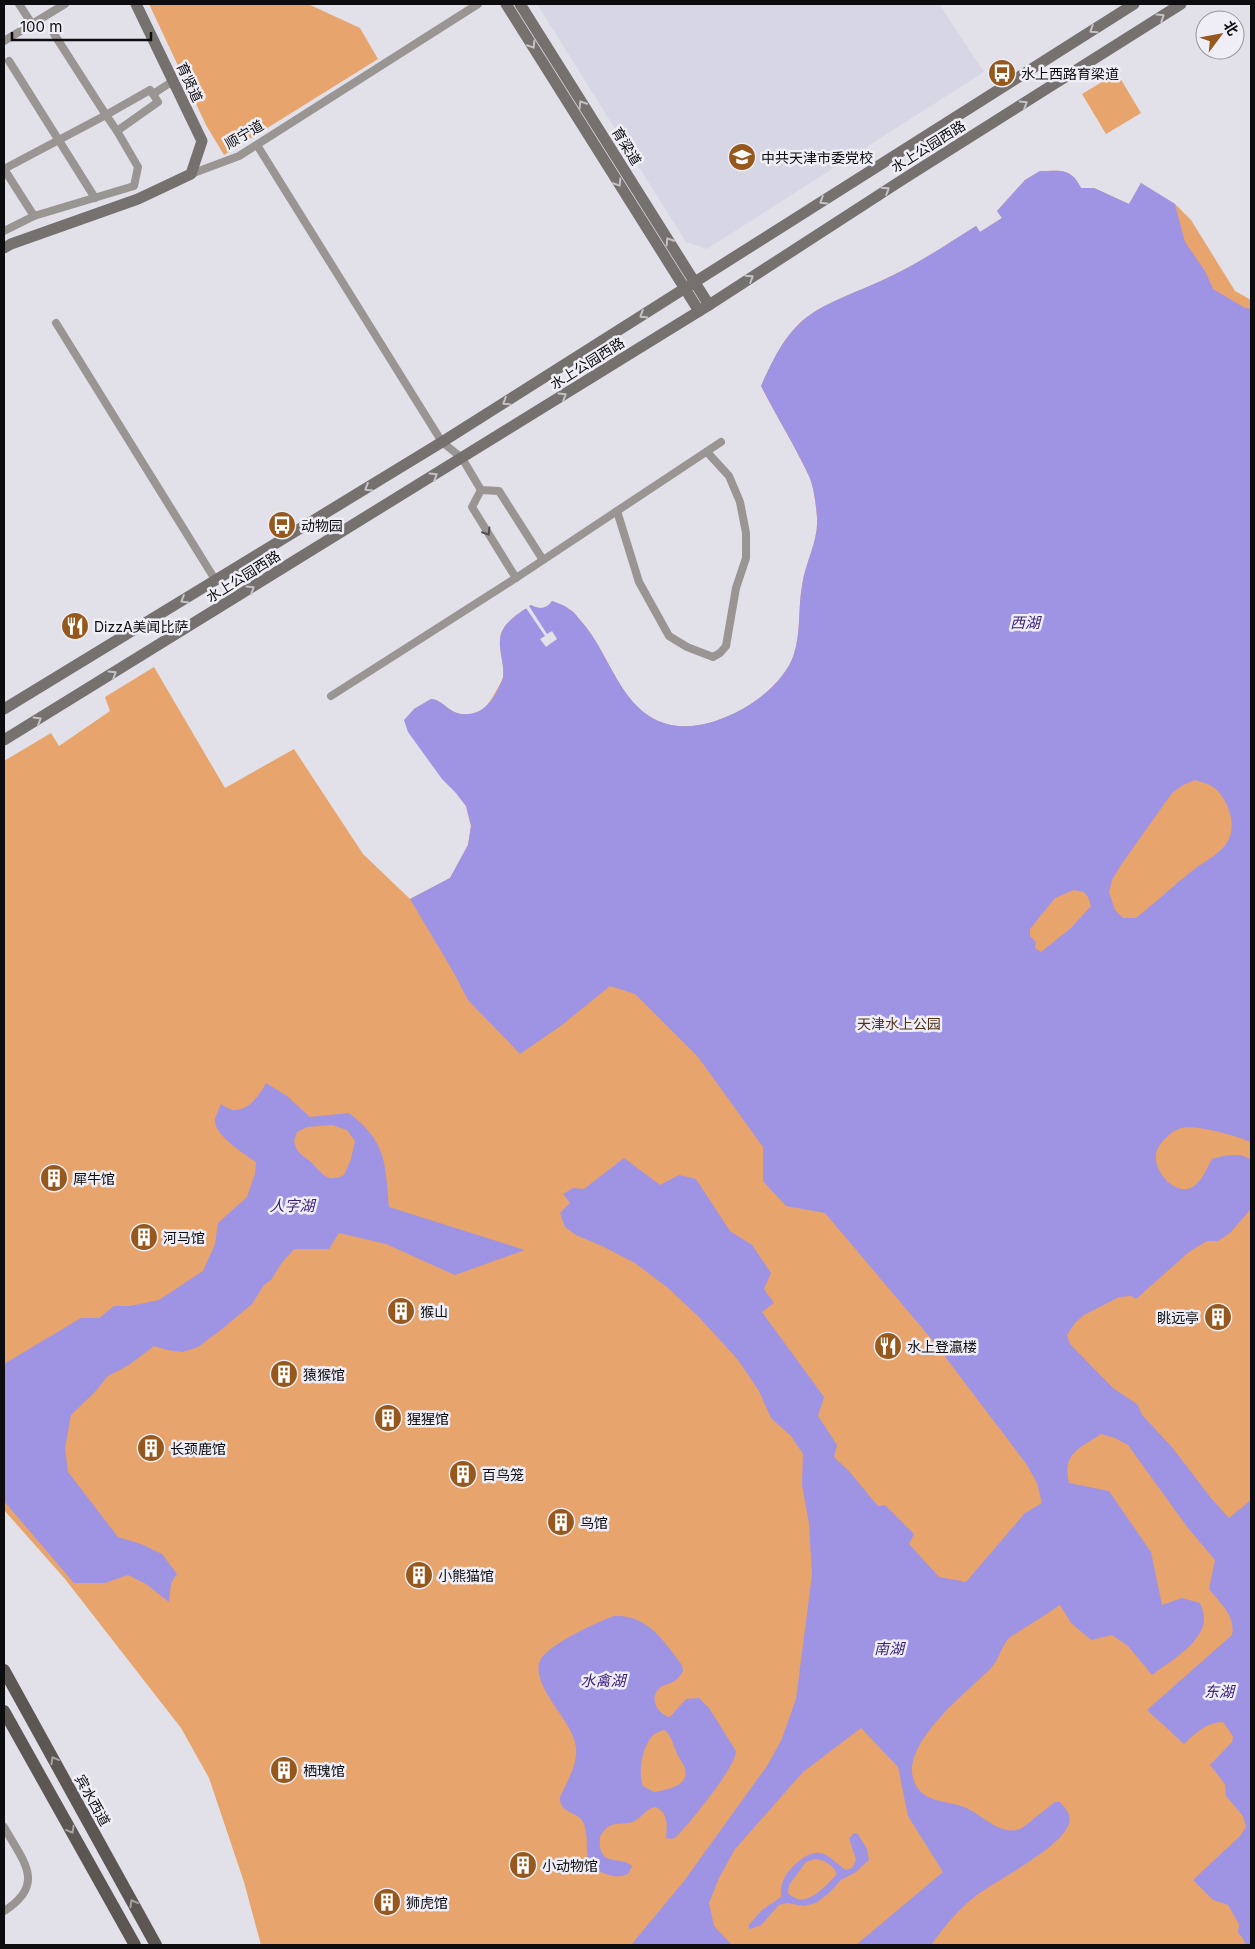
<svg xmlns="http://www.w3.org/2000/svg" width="1255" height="1949" font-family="Inter,'Noto Sans SC',sans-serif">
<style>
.built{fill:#d7d6e5}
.green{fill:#e7a46d}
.water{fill:#9f93e4;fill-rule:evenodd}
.pier{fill:#e2e1e9}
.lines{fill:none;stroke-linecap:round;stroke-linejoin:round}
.street{stroke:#989593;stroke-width:8}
.secondary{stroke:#75716e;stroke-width:11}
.primary{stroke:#5c5753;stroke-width:12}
.oneway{stroke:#c4c2c6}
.oneway2{stroke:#525051}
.oneway3{stroke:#a6a2a4}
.labels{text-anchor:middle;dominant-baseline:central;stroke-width:5;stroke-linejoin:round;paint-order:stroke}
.poi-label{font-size:14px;fill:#0d0c0f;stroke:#efeef6;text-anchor:start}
.street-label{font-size:14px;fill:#0d0c0f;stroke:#efeef6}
.park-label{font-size:14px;fill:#513319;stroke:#efeef6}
.water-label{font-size:15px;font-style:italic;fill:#3b1f7c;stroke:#efeef6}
</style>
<rect width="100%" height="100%" fill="#e2e1e9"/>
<path class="built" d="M537 4H939L984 72 707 249 686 242Z"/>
<g class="green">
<path d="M149 4H308L360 28 378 59 224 155 206 125Z"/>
<path d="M1117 73 1141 113 1106 134 1082 94Z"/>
<path d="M1040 171C1060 171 1071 167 1081 188H1094L1129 204 1141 183 1175 204 1191 220 1235 291 1251 300V1945H261L244 1882 209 1778 181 1728 65 1579 4 1510V761L51 733 59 746 110 711 105 697 154 667 225 788 294 749 363 854 410 899 450 878 468 845 471 826 466 806 456 793 414 709 431 699C443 700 448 712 461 714 480 716 488 706 496 691 499 686 502 681 503 677 505 663 497 648 501 634 506 620 520 613 531 605 539 609 546 610 552 601 557 603 564 605 569 609 573 611 577 616 580 620 611 653 620 714 671 725 714 734 781 695 794 654 801 632 798 608 802 586 805 562 819 541 817 517 816 505 814 487 809 476 795 446 776 415 761 386 773 360 784 335 807 317 828 301 860 291 883 280 916 265 946 245 976 226L980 232 1002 218 997 211 1025 180Z"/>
</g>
<g class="water">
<path d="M1040 171C1060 171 1071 167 1081 188H1094L1129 204 1141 183 1175 204 1185 242 1205 271 1213 289 1245 308 1251 309V1142C1237 1136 1196 1124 1181 1128 1173 1130 1161 1141 1158 1148 1148 1166 1174 1198 1193 1187 1202 1181 1207 1168 1212 1159 1224 1155 1241 1152 1251 1160V1209L1230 1233 1218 1241H1207L1189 1252 1136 1299 1131 1296 1119 1297 1084 1315 1075 1323 1067 1335 1070 1344 1113 1388 1138 1405 1142 1415 1171 1446 1211 1498 1229 1518 1251 1500V1945H1246L1242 1937 1238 1933 1239 1924 1228 1905 1213 1900 1193 1880 1240 1836 1246 1827 1243 1816 1226 1796 1225 1784 1210 1765 1232 1742 1233 1736 1223 1722C1205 1723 1196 1733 1184 1744L1147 1710 1232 1635C1236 1616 1220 1603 1209 1589L1215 1560 1188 1528 1128 1445 1115 1438 1101 1434C1079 1449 1062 1453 1069 1483L1109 1491 1151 1552 1162 1605 1182 1598 1200 1603C1202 1608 1204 1614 1204 1619 1204 1642 1169 1662 1152 1675L1128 1646 1112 1635 1091 1640 1071 1623 1060 1605C1047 1614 1034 1622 1021 1630 1018 1633 1012 1635 1009 1638 1001 1647 999 1660 991 1668 968 1692 885 1754 921 1792 931 1802 951 1802 964 1807 982 1814 1001 1838 1022 1828L1055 1802H1060C1066 1809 1073 1816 1068 1826 1057 1850 1000 1878 977 1895 959 1908 944 1927 931 1945H856L943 1872 908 1816 898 1767 861 1728 803 1772 735 1849 719 1878 709 1903 714 1926 732 1945H631L684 1881 767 1766 781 1741 796 1699 812 1575 809 1523 802 1485 803 1454 791 1436 771 1418 759 1391 738 1360 698 1316 668 1288 635 1263 602 1246 576 1235 565 1227 560 1213 570 1203 563 1194 573 1188 584 1189 624 1158 660 1185 679 1175 696 1179 730 1231 752 1245 771 1273 764 1289 774 1303 762 1312 824 1397 818 1416 837 1445 834 1457 848 1470 878 1506 885 1505 914 1534 909 1544 939 1577 966 1582 1025 1513 1042 1503 1037 1483 1027 1465 934 1342 825 1213 786 1206 763 1181V1147L698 1057 635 994 610 986 562 1025 520 1054 468 1000 454 973 410 899 450 878 468 845 471 826 466 806 456 793 442 779 408 732 404 720 414 709 431 699C443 700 448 712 461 714 481 716 491 704 499 687 500 684 503 680 503 677 505 663 497 648 501 634 506 620 520 613 531 605 539 609 546 610 552 601 557 603 564 605 569 609 573 611 577 616 580 620 611 653 620 714 671 725 714 734 781 695 794 654 801 632 798 608 802 586 805 562 819 541 817 517 816 505 814 487 809 476 795 446 776 415 761 386 773 360 784 335 807 317 828 301 860 291 883 280 916 265 946 245 976 226L980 232 1002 218 997 211 1025 180ZM1195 780C1200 782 1206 783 1210 785 1226 794 1237 821 1229 839 1222 854 1204 861 1192 871 1173 886 1155 903 1136 918H1123L1115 910 1109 892 1112 880 1121 865 1172 793 1183 785ZM1074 890 1084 892 1088 897 1091 906 1071 928 1041 952 1035 948 1036 942 1030 936V929L1055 898Z"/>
<path d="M266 1083 287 1096 310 1117 349 1113C387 1142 385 1163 389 1207L525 1250 455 1275 386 1244 339 1233 329 1249H294L281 1264 271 1280 264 1285 252 1304 222 1329 198 1347 183 1352 167 1350 154 1346 129 1365 108 1376 94 1393 71 1415 65 1448 68 1472 118 1537 141 1544 162 1554 177 1574 171 1583 169 1602 146 1584 128 1575 105 1583H74L4 1501V1364L81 1318H99L114 1306H130L159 1300 203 1271 215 1244 218 1223 247 1197 255 1174 256 1162C245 1154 213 1135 215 1119 216 1115 219 1109 221 1104 224 1106 229 1109 232 1110 248 1112 260 1095 266 1083ZM332 1125 347 1130 355 1141 351 1159 344 1175C327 1184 322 1173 311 1162 301 1153 298 1156 294 1141L297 1132 307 1127Z"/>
<path d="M614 1616C647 1614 664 1641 682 1665L683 1671C673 1688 665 1681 658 1690 649 1700 659 1715 670 1717L686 1699 699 1698 709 1708 736 1751C736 1767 689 1824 676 1837L672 1839 666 1838C667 1825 669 1814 656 1807 645 1808 642 1819 632 1822 618 1826 610 1819 600 1837 597 1869 620 1855 632 1866L628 1874C621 1877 616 1877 609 1875 577 1866 592 1846 584 1824 580 1811 559 1815 560 1797 567 1782 578 1764 576 1747 573 1728 558 1713 549 1697 543 1687 535 1672 540 1661 545 1646 599 1621 614 1616ZM663 1730 666 1731C672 1737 674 1747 678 1756 680 1759 682 1762 684 1766 692 1786 667 1790 654 1792L643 1786C638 1774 642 1749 650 1739 653 1734 658 1732 663 1730Z"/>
<path d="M854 1833 858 1834 867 1849 869 1860 856 1872 841 1880 829 1893 816 1903 804 1906 787 1903 779 1905 761 1925 750 1929 748 1926 762 1910 781 1897C781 1892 781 1885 783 1881 788 1869 806 1851 820 1853 831 1855 837 1865 846 1870L852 1868 856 1860 849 1838ZM814 1859C825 1860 832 1864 837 1874 825 1886 806 1911 788 1893L789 1885 806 1862Z"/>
</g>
<path class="pier" d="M529 606 547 634 552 631 557 639 546 647 540 639 545 636 526 608Z"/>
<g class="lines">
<g class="street">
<path d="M19 4 32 24"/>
<path d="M54 34 106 115 150 90 153 94"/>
<path d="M4 41 65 4"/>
<path d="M9 61 95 198"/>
<path d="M257 145 442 442 462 458 481 490"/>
<path d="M4 169 106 115 117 131"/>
<path d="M4 169 34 216"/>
<path d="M191 174 239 156 478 4"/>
<path d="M4 231 34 216 134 186 138 167 117 131 158 102 153 94 173 81"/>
<path d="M56 323 216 581"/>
<path d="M481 490 472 507 516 578"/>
<path d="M481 490 499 491 543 560"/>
<path d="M617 511 639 582 669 636 687 647 713 657 720 653 726 646 736 588 746 558V533L740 502 729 476 707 452"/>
<path d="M331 696 516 578 721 442"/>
<path d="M4 1827C23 1861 47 1884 4 1911"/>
</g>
<g class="secondary">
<path d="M506 4 699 311"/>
<path d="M520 4 709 305"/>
<path d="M4 248 11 244 138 199 191 174 202 141 136 4"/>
<path d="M4 709 442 442 1134 4"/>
<path d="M4 740 709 305 902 180 1181 4"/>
</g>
<g class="primary">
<path d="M4 1670 156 1945"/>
<path d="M4 1711 135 1945"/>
</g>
</g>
<defs><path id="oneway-chevron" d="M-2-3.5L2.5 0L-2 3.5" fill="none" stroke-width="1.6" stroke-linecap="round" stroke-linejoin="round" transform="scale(1.25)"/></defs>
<g class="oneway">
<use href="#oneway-chevron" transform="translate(1161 17) rotate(-32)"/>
<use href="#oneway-chevron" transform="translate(1093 30) rotate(147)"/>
<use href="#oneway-chevron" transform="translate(532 45) rotate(58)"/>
<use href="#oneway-chevron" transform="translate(582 104) rotate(-122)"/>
<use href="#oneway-chevron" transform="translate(1024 104) rotate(-32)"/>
<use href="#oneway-chevron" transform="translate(618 183) rotate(58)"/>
<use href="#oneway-chevron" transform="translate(886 190) rotate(-33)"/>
<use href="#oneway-chevron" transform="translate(823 201) rotate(148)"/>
<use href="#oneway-chevron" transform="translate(669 241) rotate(-122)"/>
<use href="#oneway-chevron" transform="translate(750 278) rotate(-33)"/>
<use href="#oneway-chevron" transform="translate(643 315) rotate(148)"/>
<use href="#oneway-chevron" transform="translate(563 396) rotate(-32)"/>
<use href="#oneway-chevron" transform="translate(506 402) rotate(148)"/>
<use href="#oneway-chevron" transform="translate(434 476) rotate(-32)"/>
<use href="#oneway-chevron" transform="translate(368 488) rotate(148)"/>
<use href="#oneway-chevron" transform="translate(251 589) rotate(-32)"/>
<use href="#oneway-chevron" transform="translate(184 600) rotate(149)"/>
<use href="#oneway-chevron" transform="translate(113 674) rotate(-32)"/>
<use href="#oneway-chevron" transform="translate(38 720) rotate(-31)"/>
</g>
<use class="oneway2" href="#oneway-chevron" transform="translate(487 532) rotate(58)"/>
<g class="oneway3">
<use href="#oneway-chevron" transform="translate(54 1760) rotate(-119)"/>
<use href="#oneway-chevron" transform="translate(71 1830) rotate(61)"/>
<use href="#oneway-chevron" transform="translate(133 1903) rotate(-119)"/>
</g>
<defs>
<g id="bus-disc" transform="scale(1.4375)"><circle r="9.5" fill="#96581d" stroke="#efeef6"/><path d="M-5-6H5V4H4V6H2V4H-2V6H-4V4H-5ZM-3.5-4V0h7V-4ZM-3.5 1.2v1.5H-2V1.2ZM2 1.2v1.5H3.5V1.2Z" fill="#fff"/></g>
<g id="university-disc" transform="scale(1.4375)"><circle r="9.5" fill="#96581d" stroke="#efeef6"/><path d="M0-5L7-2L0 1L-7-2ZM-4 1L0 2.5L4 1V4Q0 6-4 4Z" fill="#fff"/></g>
<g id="restaurant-disc" transform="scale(1.4375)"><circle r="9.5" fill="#96581d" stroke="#efeef6"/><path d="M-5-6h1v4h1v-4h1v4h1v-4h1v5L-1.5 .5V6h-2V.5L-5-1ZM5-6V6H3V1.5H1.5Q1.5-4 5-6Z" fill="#fff"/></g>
<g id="building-disc" transform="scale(1.4375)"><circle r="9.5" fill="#96581d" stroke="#efeef6"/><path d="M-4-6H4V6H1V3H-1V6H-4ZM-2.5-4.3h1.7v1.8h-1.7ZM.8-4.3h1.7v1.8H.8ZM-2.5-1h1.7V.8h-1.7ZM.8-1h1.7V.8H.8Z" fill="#fff"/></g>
</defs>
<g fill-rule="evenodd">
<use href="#bus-disc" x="1002" y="73"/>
<use href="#university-disc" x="742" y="157"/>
<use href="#bus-disc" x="282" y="525"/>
<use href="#restaurant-disc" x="75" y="626"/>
<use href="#building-disc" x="54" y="1178"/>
<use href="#building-disc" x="144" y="1237"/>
<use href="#building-disc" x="401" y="1311"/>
<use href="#building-disc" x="1218" y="1317"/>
<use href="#restaurant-disc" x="888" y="1346"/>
<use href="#building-disc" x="284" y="1374"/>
<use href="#building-disc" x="388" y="1418"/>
<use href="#building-disc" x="151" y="1448"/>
<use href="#building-disc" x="463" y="1474"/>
<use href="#building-disc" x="561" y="1522"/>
<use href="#building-disc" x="419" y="1575"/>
<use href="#building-disc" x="284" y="1770"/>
<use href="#building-disc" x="523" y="1865"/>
<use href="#building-disc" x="387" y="1902"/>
</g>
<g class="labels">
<g class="poi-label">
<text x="1021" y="73">水上西路育梁道</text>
<text x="761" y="157">中共天津市委党校</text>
<text x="301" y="525">动物园</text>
<text x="94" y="626">DizzA美闻比萨</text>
<text x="73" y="1178">犀牛馆</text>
<text x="163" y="1237">河马馆</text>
<text x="420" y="1311">猴山</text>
<text x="1199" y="1317" text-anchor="end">眺远亭</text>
<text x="907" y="1346">水上登瀛楼</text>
<text x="303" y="1374">猿猴馆</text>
<text x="407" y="1418">猩猩馆</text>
<text x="170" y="1448">长颈鹿馆</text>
<text x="482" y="1474">百鸟笼</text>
<text x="580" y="1522">鸟馆</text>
<text x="438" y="1575">小熊猫馆</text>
<text x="303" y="1770">栖瑰馆</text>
<text x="542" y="1865">小动物馆</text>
<text x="406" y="1902">狮虎馆</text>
</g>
<g class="street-label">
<text transform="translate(190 82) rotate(65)">育贤道</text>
<text transform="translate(244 134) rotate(-30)">顺宁道</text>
<text transform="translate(627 146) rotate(58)">育梁道</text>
<text transform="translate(928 146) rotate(-32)">水上公园西路</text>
<text transform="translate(587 363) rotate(-32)">水上公园西路</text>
<text transform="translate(243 576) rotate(-32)">水上公园西路</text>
<text transform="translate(93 1800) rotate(61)">宾水西道</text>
</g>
<g class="park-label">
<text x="899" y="1023">天津水上公园</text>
</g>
<g class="water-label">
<text x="1025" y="622">西湖</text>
<text x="292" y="1205">人字湖</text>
<text x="889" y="1648">南湖</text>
<text x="603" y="1680">水禽湖</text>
<text x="1219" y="1691">东湖</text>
</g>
</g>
<rect width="1255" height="1949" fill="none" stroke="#0d0c0f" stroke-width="10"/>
<g transform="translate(1220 35) rotate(58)"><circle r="24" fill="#efeef6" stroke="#95949a"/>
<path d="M0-4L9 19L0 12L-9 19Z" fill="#96581d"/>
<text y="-8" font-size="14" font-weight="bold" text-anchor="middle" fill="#0d0c0f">北</text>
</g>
<path d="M12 32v8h139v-8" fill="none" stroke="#0d0c0f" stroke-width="2.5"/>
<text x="20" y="32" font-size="15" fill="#0d0c0f" stroke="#efeef6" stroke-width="4" paint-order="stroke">100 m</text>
</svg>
